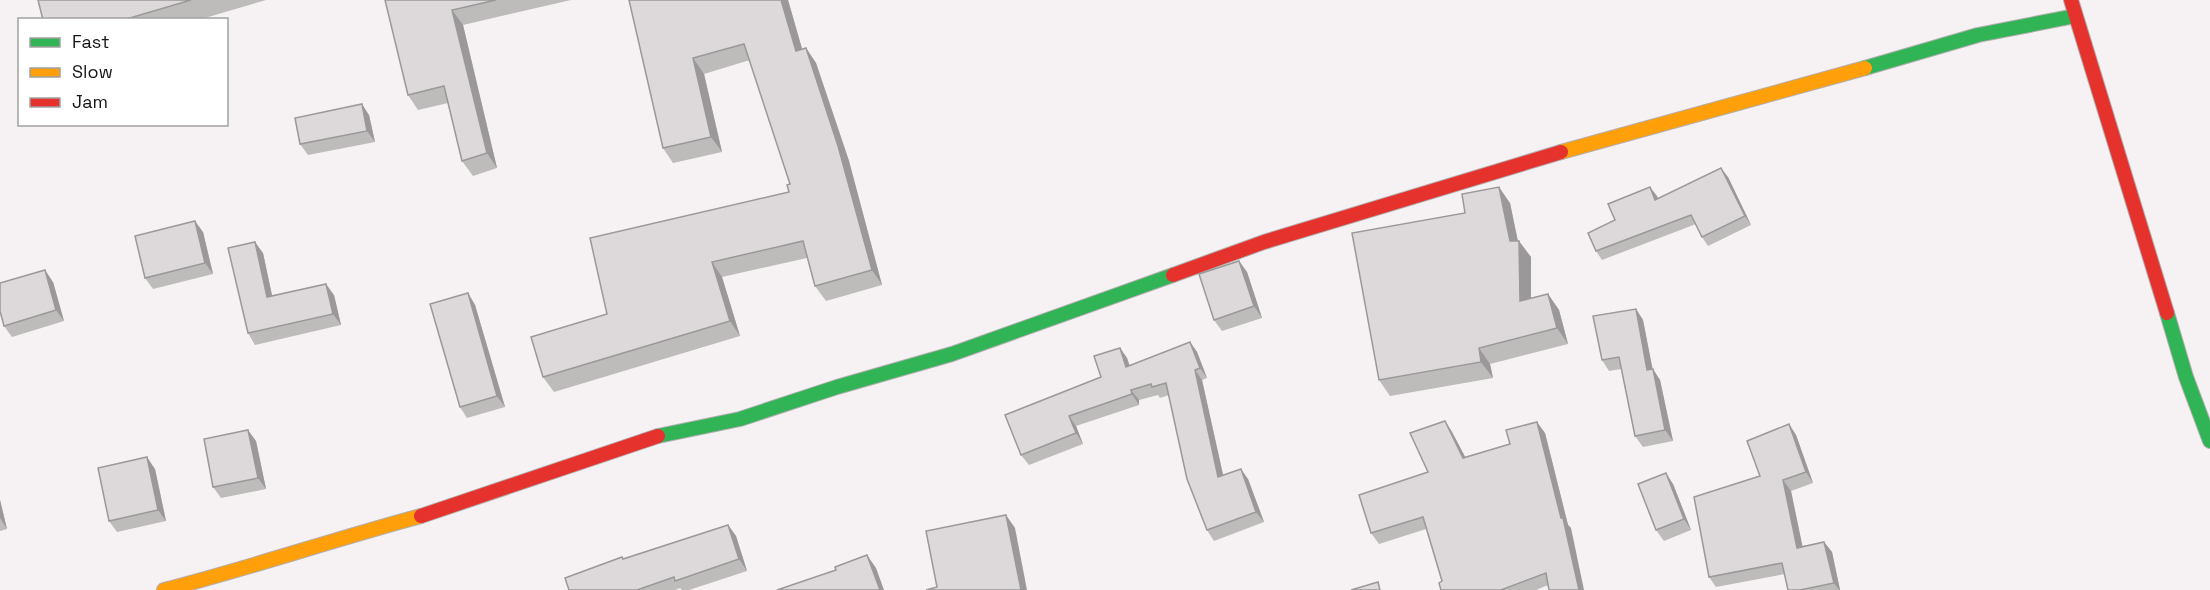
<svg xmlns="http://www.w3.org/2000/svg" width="2210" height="590" font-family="'Space Grotesk',sans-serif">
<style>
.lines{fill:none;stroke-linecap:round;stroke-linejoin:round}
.fast-casing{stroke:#b2aeaf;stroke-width:16}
.slow-casing{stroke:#b2aeaf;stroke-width:16}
.jam-casing{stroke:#b2aeaf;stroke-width:16}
.fast{stroke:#30b455;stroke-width:14}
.slow{stroke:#ff9f0a;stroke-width:14}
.jam{stroke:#e5322d;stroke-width:14}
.wall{fill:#bebbbb}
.shaded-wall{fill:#9b9899}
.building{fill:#ddd9da;stroke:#9b9899;stroke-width:1.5}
</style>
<rect width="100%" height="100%" fill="#f6f2f3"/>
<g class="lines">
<g class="fast-casing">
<g id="fast">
<path d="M1865 68 1978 35 2075 16"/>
<path d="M2167 313 2186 377 2210 441"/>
<path d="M658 436 740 419 837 387 952 354 1173 275"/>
</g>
</g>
<g class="slow-casing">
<g id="slow">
<path d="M1561 152 1865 68"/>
<path d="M164 590C250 568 335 539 421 516"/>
</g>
</g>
<g class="jam-casing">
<g id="jam">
<path d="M2071 0 2167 313"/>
<path d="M1173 275 1264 242 1561 152"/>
<path d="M421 516 658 436"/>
</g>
</g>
<use href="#fast" class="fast"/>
<use href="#slow" class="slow"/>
<use href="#jam" class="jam"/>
</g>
<g class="wall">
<path d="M38 0H266L198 20H43Z"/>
<path d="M385 0H571L463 25 497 168 473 176 462 161 448 103 418 110 408 95Z"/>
<path d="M629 0H788L802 49 806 48 816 63 849 161 882 285 826 301 815 286 807 258 722 277 740 336 554 392 543 377 607 314 789 192 790 184 750 60 704 74 722 152 673 163 663 148Z"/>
<path d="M369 115 375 142 308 155 300 144Z"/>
<path d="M1728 177 1751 225 1708 246 1702 237 1696 224 1602 260 1596 251 1657 196 1658 199Z"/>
<path d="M1510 203 1518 241 1531 257V298L1548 294 1559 310 1568 344 1490 364 1493 378 1390 396 1379 380 1465 213Z"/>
<path d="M203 232 213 274 153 289 145 278Z"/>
<path d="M263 253 272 296 334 295 341 325 255 345 248 333Z"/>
<path d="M1239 261 1247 272 1262 318 1222 331 1214 320Z"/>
<path d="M53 282 64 321 12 337 4 326Z"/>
<path d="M468 293 475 305 505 407 467 418 460 407Z"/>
<path d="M1636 309 1643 320 1652 369 1660 380 1673 441 1643 447 1635 436 1621 369 1609 371 1602 360Z"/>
<path d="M1190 342 1197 352 1207 378 1202 380 1223 475 1248 479 1264 522 1214 541 1207 530 1169 395 1160 398 1158 395 1139 400V405L1076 426 1083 444 1029 465 1021 455 1101 377 1120 348 1127 358 1130 366Z"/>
<path d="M1445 421 1452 432 1465 457 1510 444 1545 433 1568 525 1571 528 1548 585 1536 590H1441L1442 581 1426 529 1379 544 1371 533 1428 472Z"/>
<path d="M1789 424 1796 435 1813 483 1791 491 1802 546 1824 542 1832 552 1840 590H1788L1785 574 1716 587 1709 577 1760 476Z"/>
<path d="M256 441 266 489 221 498 213 487Z"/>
<path d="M155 469 166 521 117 532 109 521Z"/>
<path d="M1673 484 1691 530 1664 541 1656 530Z"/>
<path d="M0 500 7 529 0 531Z"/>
<path d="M728 525 736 536 747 571 689 590H682L680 588 675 590H569L623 559Z"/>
</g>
<g class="shaded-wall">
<path d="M781 0H788L807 66 796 51Z"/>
<path d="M452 10 463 25 497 168 487 153Z"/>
<path d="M806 48 816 63 849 161 882 285 872 270Z"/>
<path d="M693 58 704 74 722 152 711 137Z"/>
<path d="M362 104 369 115 375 142 367 131Z"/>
<path d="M1721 168 1728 177 1751 225 1745 216Z"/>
<path d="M1499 187 1510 203 1519 247V241L1531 257V317L1520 301 1510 241Z"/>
<path d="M1650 187 1657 196 1662 209 1655 200Z"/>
<path d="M195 221 203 232 213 274 205 263Z"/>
<path d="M255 242 263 253 275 309 267 297Z"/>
<path d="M1239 261 1247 272 1262 318 1254 306Z"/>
<path d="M712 262 722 277 740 336 730 321Z"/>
<path d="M45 270 53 282 64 321 56 310Z"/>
<path d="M326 284 334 295 341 325 333 314Z"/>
<path d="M468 293 475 305 505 407 497 396Z"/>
<path d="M1548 294 1559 310 1568 344 1557 328Z"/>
<path d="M1636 309 1643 320 1655 381 1647 370Z"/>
<path d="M1190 342 1197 352 1207 378 1200 368Z"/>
<path d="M1120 348 1127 358 1133 378 1126 367Z"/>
<path d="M1479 348 1490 364 1493 378 1481 362Z"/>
<path d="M1653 369 1660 380 1673 441 1665 430Z"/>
<path d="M1195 370 1202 380 1226 488 1218 477Z"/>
<path d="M1131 390 1139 400V405L1132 394Z"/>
<path d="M1069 416 1076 426 1083 444 1076 433Z"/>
<path d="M1445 421 1452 432 1471 468 1463 458Z"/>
<path d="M1537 422 1545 433 1568 525 1571 528 1584 590H1579Z"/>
<path d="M1789 424 1796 435 1813 483 1806 472Z"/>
<path d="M248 430 256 441 266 489 258 478Z"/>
<path d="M147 457 155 469 166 521 158 510Z"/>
<path d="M1241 469 1248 479 1264 522 1256 512Z"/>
<path d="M1666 473 1673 484 1691 530 1684 519Z"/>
<path d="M1783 480 1791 491 1805 558 1797 548Z"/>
<path d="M0 500 7 529 0 518Z"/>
<path d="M1006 515 1015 528 1027 590H1021Z"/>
<path d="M728 525 736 536 747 571 739 559Z"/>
<path d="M1824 542 1832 552 1840 590H1839L1834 583Z"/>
<path d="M867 555 876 568 884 590H880Z"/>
</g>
<g class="building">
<path d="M38 0H191L123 20H43Z"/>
<path d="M385 0H496L452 10 487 153 462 161 444 86 408 95Z"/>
<path d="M629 0H781L796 51 806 48 838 146 872 270 815 286 803 241 712 262 730 321 543 377 531 337 607 314 590 238 789 192 787 185 790 184 744 44 693 58 711 137 663 148Z"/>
<path d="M362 104 367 131 300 144 295 118Z"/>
<path d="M1721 168 1745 216 1702 237 1691 215 1596 251 1588 233 1615 220 1608 204 1650 187 1655 200Z"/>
<path d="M1499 187 1510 241H1519L1520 301 1548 294 1557 328 1479 348 1481 362 1379 380 1352 233 1465 213 1462 194Z"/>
<path d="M195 221 205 263 145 278 135 236Z"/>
<path d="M255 242 267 297 326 284 333 314 248 333 228 248Z"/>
<path d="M1239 261 1254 306 1214 320 1199 274Z"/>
<path d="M45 270 56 310 4 326 0 311V283Z"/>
<path d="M468 293 497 396 460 407 430 304Z"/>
<path d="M1636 309 1647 370 1653 369 1665 430 1635 436 1619 357 1602 360 1593 316Z"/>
<path d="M1190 342 1200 368 1195 370 1218 477 1241 469 1256 512 1207 530 1187 479 1166 383 1152 387 1151 384 1131 390 1132 394 1069 416 1076 433 1021 455 1005 415 1101 377 1094 356 1120 348 1126 367Z"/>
<path d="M1445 421 1463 458 1510 444 1506 430 1537 422 1561 518H1563L1579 590H1549L1546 573 1501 590H1441L1439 583 1442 581 1423 517 1371 533 1359 495 1428 472 1410 433Z"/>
<path d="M1789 424 1806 472 1783 480 1797 548 1824 542 1834 583 1800 590H1788L1782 563 1709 577 1694 497 1760 476 1747 441Z"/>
<path d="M248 430 258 478 213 487 204 439Z"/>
<path d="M147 457 158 510 109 521 98 468Z"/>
<path d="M1666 473 1684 519 1656 530 1638 484Z"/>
<path d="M1006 515 1021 590H926L937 587 926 531Z"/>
<path d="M728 525 739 559 675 581 674 577 637 590H569L565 578 622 557 623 559Z"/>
<path d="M867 555 880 590H777L836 570 835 567Z"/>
<path d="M1378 582 1380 590H1351Z"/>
</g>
<rect x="18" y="18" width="210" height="108" fill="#ffffff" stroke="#a2a1a1" stroke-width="1.5"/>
<rect x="30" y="38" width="30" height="9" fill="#30b455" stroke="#a2a1a1" stroke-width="1.5"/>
<text x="72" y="48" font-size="18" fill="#161414">Fast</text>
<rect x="30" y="68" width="30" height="9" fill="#ff9f0a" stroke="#a2a1a1" stroke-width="1.5"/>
<text x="72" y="78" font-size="18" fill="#161414">Slow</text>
<rect x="30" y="98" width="30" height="9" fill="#e5322d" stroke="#a2a1a1" stroke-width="1.5"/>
<text x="72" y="108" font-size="18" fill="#161414">Jam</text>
</svg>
